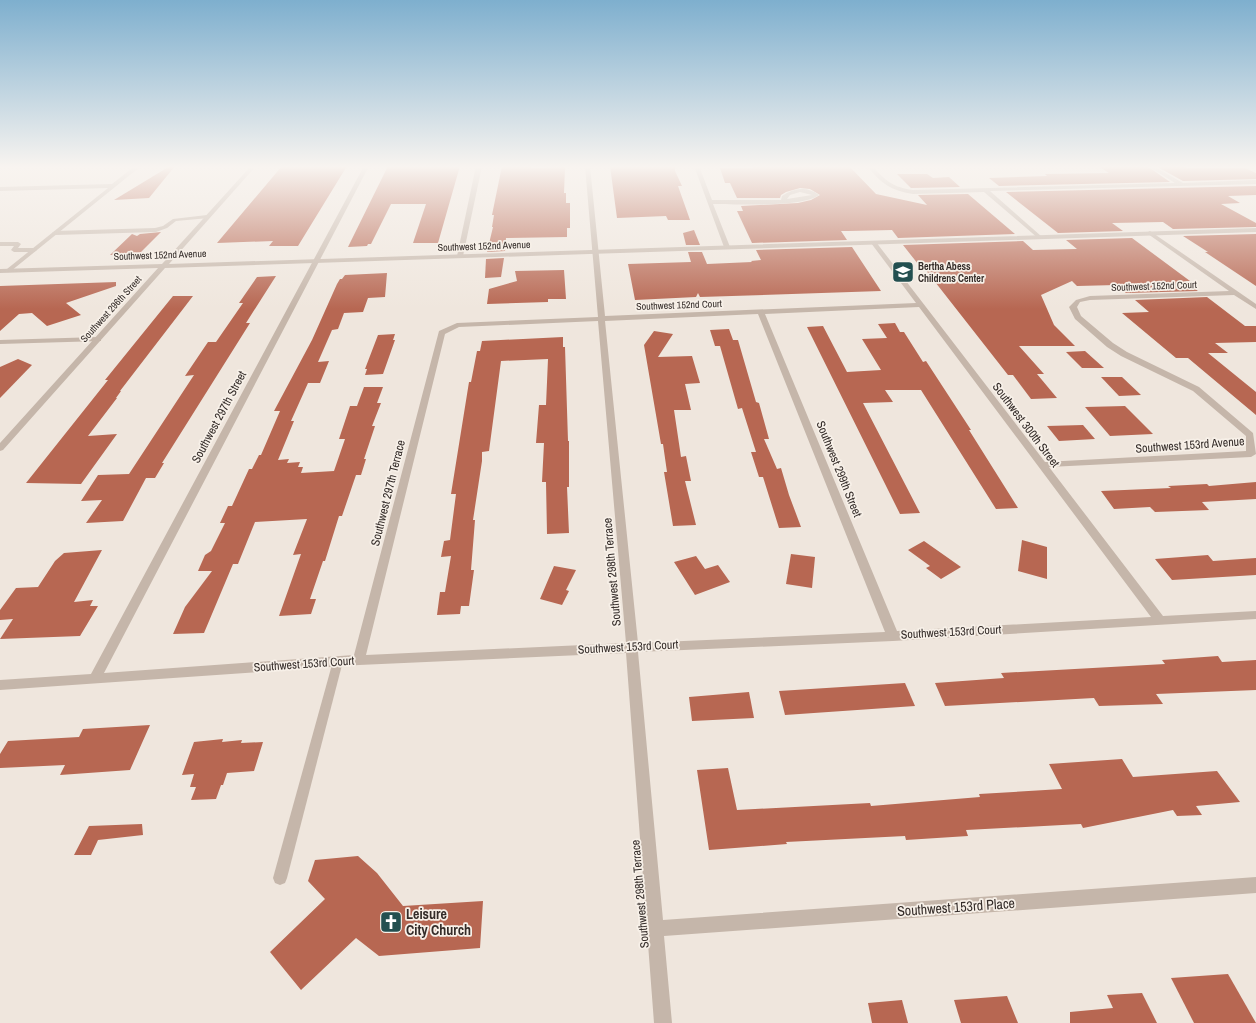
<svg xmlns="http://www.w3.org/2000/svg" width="1256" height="1023" font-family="'Archivo Narrow',sans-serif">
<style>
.building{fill:#b76752}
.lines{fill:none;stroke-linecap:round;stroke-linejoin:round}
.service{fill:#c5b6aa;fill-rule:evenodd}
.minor{fill:#c5b6aa;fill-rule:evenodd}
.tertiary{fill:#c5b6aa;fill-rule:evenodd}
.labels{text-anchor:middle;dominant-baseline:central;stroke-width:3.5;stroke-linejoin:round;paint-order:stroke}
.far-street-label{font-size:10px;fill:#342c29;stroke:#f7f0e8}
.far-poi-label{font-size:10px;font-weight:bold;fill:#342c29;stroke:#f7f0e8;text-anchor:start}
.street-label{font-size:12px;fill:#342c29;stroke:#f7f0e8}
.near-street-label{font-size:14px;fill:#342c29;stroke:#f7f0e8}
.near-poi-label{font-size:14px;font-weight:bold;fill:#342c29;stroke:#f7f0e8;text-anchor:start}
</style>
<rect width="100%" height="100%" fill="#efe6dd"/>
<g class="building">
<path d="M170 166H175L149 198 114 200Z"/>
<path d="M282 166H347L298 246H269L273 241 217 243Z"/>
<path d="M388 166H460L438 243H413L426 204H391L371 244H368L367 246 348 247Z"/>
<path d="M502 166H531V168L565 167 564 193H566V203H570V228H567V237L506 238 505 251 487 252 493 227H492L494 215H492Z"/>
<path d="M610 166H675V171L682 186H678L690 220H668L666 216 617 218Z"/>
<path d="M753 166H849L876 194 927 205 918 195 968 194 1015 234 898 238 892 230 848 231H841L847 240 752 243 737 211H743L741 206 798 203 811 200 820 195 810 189 800 188 786 192 781 195 780 198H737L730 183H725L720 168H752Z"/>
<path d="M1098 166H1147L1170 182 999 186 989 178 1047 176 1045 174 1109 173Z"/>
<path d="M1156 166H1183L1187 168H1245L1256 173V179L1183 181Z"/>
<path d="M897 174H927L933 178 949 177 960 187 911 188Z"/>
<path d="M1256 186V195L1228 196 1240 203 1221 204 1256 223V227L1173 229 1163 222 1112 223 1123 231 1058 233 1006 192Z"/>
<path d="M694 230 700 245H686L683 233Z"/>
<path d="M161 232 139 254 110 255 132 234 137 236 140 234Z"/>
<path d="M1256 234V286L1205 252H1208L1183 236Z"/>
<path d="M1132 238 1190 281H1185L1198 291 1126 293 1116 285 1077 286 1072 281 1041 295 1054 325 1075 346H1019L1044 374H1037L1057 398 1031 399 1013 375H1008L921 264H918L903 245 1023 241 1033 250 1076 249H1077L1066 240Z"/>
<path d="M852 247 881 291 700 297 698 293 696 297 635 300 628 264 691 262 688 252H702L707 264 752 262 751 261 761 260 756 250Z"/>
<path d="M504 258 501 277 485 278 486 259Z"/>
<path d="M564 270 566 299H548V302L487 304 489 289 517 281 515 271Z"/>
<path d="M387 273 385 297 368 298 363 312 344 313 338 329 332 330 318 362 329 361 320 383H308L291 421H294L278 460 289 459 287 463 300 462 298 467H303L301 473 334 471 345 439H339L350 406H357L364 387H383L377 403H381L372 426H375L364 459H366L361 475H356L342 516H339L325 561H323L310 599H316L311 614 279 616 301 554 293 555 307 519 255 522 238 564H233L204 633 173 634 185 607 212 571H198L205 555 211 551 225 523H220L228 506H232L249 469H252L259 455H261L280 411H274L312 340 337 284 340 279H342L345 275Z"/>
<path d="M276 276 246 323H250L162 463H164L155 478H146L123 521 86 523 102 500 81 501 98 475 129 474 194 375 185 376 208 342H216L243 303H239L257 277Z"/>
<path d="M116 282V286L66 303 81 315 47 326 32 313 19 314 0 331V286Z"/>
<path d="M173 296H193L120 391H121L116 398H117L88 436 117 434 81 484 26 483 108 380H105Z"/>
<path d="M1207 297 1245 326H1256V342L1215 343 1228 353H1208L1256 392V415L1188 358H1176L1122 313 1149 312 1135 300Z"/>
<path d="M895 323 900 332H904L923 362 926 361 971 430H969L1018 508 996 509 921 390H885L893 402 863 403 920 513 900 514 807 327 823 326 847 372 881 370 862 339 887 338 878 324Z"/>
<path d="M729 329 733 340H738L756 402 759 403 769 439H764L777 469 781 468 789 495 801 527 779 528 763 477H759L751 452H756L742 408 738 409 720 346H715L710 330Z"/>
<path d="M654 331 673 334 658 357 692 356 700 383 685 384 691 410H674L681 457 686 456 691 481H685L696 525 673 526 664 472H667L663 444H661L644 345Z"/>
<path d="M395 334 393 340H395L383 374 365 375 367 369H365L378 335Z"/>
<path d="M563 337V347H565L568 441H569V487H567L569 533 547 534 546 482H542L544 443H536L539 405H546L548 359 501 361 489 451 482 452V461L473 520H475L471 570H474L469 606H461L460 614 437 615 440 592H445L451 556 441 557 444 541 450 540 456 494H451L469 382H471L477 351H480L482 341Z"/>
<path d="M1085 351 1104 368H1082L1066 352Z"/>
<path d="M18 359 32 365 0 398V367Z"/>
<path d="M1101 377H1122L1141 395 1119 396Z"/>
<path d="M1125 406 1153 434 1110 436 1085 407Z"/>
<path d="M1083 425 1095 439 1059 441 1047 426Z"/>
<path d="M1256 482V499L1202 502 1209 510 1155 512 1150 507 1114 509 1101 491 1171 488 1168 486 1207 484 1209 486Z"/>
<path d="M1022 540 1047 547V579L1018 571Z"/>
<path d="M924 541 961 567 941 579 926 568 930 566 908 550Z"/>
<path d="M102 550 74 602 93 600 90 606H98L80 636 0 639 13 619 0 620V610L16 588 38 587 55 561 64 553Z"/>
<path d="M791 554 815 557 812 588 786 584Z"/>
<path d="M1208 555 1213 561 1256 558V575L1172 580 1155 559Z"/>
<path d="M696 556 705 569 718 565 730 582 695 595 674 562Z"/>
<path d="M554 566 576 570 566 590 569 591 562 605 540 599Z"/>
<path d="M1218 656 1222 662 1256 660V690L1156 694 1163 704 1099 706 1094 698 945 706 935 683 1004 678 1001 673 1165 664 1162 660Z"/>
<path d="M905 683 915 706 785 715 779 691Z"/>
<path d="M749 692 754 718 692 721 689 697Z"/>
<path d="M150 725 130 770 60 775 65 765 0 768V754L8 741 79 737 83 729Z"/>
<path d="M223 739 222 742 242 740 241 743 263 742 254 771 227 773 223 785H221L216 799 191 800 196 787H190L194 774 182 775 194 742Z"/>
<path d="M1122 759 1133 777 1217 771 1240 802 1196 806 1202 815 1177 816 1173 810 1083 828 1081 824 966 830 968 836 906 840 905 836 786 842 787 844 709 850 697 770 728 768 737 810 870 803 871 806 980 797 979 794 1062 789 1049 764Z"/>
<path d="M142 824 143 835 98 840 91 855H74L89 826Z"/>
<path d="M358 856 377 873 403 906 483 901 480 948 379 956 356 938 301 990 270 952 325 899 308 881 315 860Z"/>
<path d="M1228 974 1256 1023H1194L1171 978Z"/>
<path d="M1142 993 1157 1023H1070V1012L1113 1008 1107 995Z"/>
<path d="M1007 996 1018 1023H961L954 1000Z"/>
<path d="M902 1000 908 1023H872L868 1003Z"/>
</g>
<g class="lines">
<g class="service">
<path d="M207 215 209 216V218L176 221 167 228 156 232 55 235 52 233 55 231 155 228 163 226 173 219Z"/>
<path d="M0 242H18L21 244 18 248H34L37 250 34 252H14L11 250 14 246H0Z"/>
<path d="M338 657 342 658 343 661 287 878 285 883 280 885 275 883 273 878 333 661 334 658Z"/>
</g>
<g class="minor">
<path d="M135 166H141L11 271H7V269L108 188 0 191V187L112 184Z"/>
<path d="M364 166H369L104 673 354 655 439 331 457 323 598 317 585 166H590L605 316 916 303 871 243 876 242 1045 462 1246 451V436L1193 391 1121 356 1107 347 1075 319 1069 307 1076 300 1090 296 1229 291 1148 234V232L1150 231 1256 304V309L1234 295 1090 300 1080 302 1077 307 1081 316 1113 343 1127 352 1199 387 1253 433 1256 454 1251 457 1049 467 1163 616 1256 611V619L893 641 638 652 663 920 1256 877V893L664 936 672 1023H654L626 653 359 665 0 690V680L91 674ZM919 307 1151 617 897 631 765 314ZM758 314 885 632 638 643 605 321ZM598 321 626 643 366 655 445 334 459 327Z"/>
<path d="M476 166H482L463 256 460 258 457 256Z"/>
<path d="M694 166H699L712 200H781L782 196C794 188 807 186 819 195 801 208 736 204 713 204L730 247 727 249 724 247ZM800 192 812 195 787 199 790 195Z"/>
<path d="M867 166H872C886 181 892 187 913 190L1175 183 1148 166H1153L1183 183 1256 180V184L990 191 1041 236 1042 237 1039 239 984 192 913 194C890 190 882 184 867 166Z"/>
<path d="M98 337H101V341L0 344V340Z"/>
</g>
<path class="tertiary" d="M251 166H256L169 264 1256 228V232L165 268 3 450 0 451V443L158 268 0 273V269L162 264Z"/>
</g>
<linearGradient id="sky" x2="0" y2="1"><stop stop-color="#7eafce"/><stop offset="0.54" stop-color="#f8f4f0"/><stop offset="1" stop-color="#f8f4f0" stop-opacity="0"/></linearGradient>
<rect width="1256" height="309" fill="url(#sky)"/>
<defs>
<g id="school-square" transform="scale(1.15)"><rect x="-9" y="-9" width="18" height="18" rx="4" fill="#234f50" stroke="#f7f0e8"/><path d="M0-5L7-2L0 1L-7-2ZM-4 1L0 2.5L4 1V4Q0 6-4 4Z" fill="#fff"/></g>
<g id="church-square" transform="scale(1.15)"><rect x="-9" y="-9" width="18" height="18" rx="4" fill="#234f50" stroke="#f7f0e8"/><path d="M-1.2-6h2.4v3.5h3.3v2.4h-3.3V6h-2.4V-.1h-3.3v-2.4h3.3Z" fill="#fff"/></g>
</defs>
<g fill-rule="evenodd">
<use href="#school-square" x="903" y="272"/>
<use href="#church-square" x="391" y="922"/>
</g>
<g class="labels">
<g class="far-street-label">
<text transform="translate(484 246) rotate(-2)">Southwest 152nd Avenue</text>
<text transform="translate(160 255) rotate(-2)">Southwest 152nd Avenue</text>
<text transform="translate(1154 286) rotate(-2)">Southwest 152nd Court</text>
<text transform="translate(679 305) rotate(-2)">Southwest 152nd Court</text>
<text transform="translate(111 309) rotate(-48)">Southwest 296th Street</text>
</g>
<g class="far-poi-label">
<text x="918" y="266">Bertha Abess<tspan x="918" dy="12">Childrens Center</tspan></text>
</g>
<g class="street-label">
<text transform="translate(219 417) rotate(-62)">Southwest 297th Street</text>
<text transform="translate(1026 425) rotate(53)">Southwest 300th Street</text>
<text transform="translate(1190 445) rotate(-4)">Southwest 153rd Avenue</text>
<text transform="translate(839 469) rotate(68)">Southwest 299th Street</text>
<text transform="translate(388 493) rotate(-76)">Southwest 297th Terrace</text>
<text transform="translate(612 572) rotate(-95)">Southwest 298th Terrace</text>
<text transform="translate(951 632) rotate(-3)">Southwest 153rd Court</text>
<text transform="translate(628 647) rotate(-3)">Southwest 153rd Court</text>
<text transform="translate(304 664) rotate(-4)">Southwest 153rd Court</text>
<text transform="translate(640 894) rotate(-95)">Southwest 298th Terrace</text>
</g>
<g class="near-street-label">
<text transform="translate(956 907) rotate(-4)">Southwest 153rd Place</text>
</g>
<g class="near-poi-label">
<text x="406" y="914">Leisure<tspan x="406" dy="16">City Church</tspan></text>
</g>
</g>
</svg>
